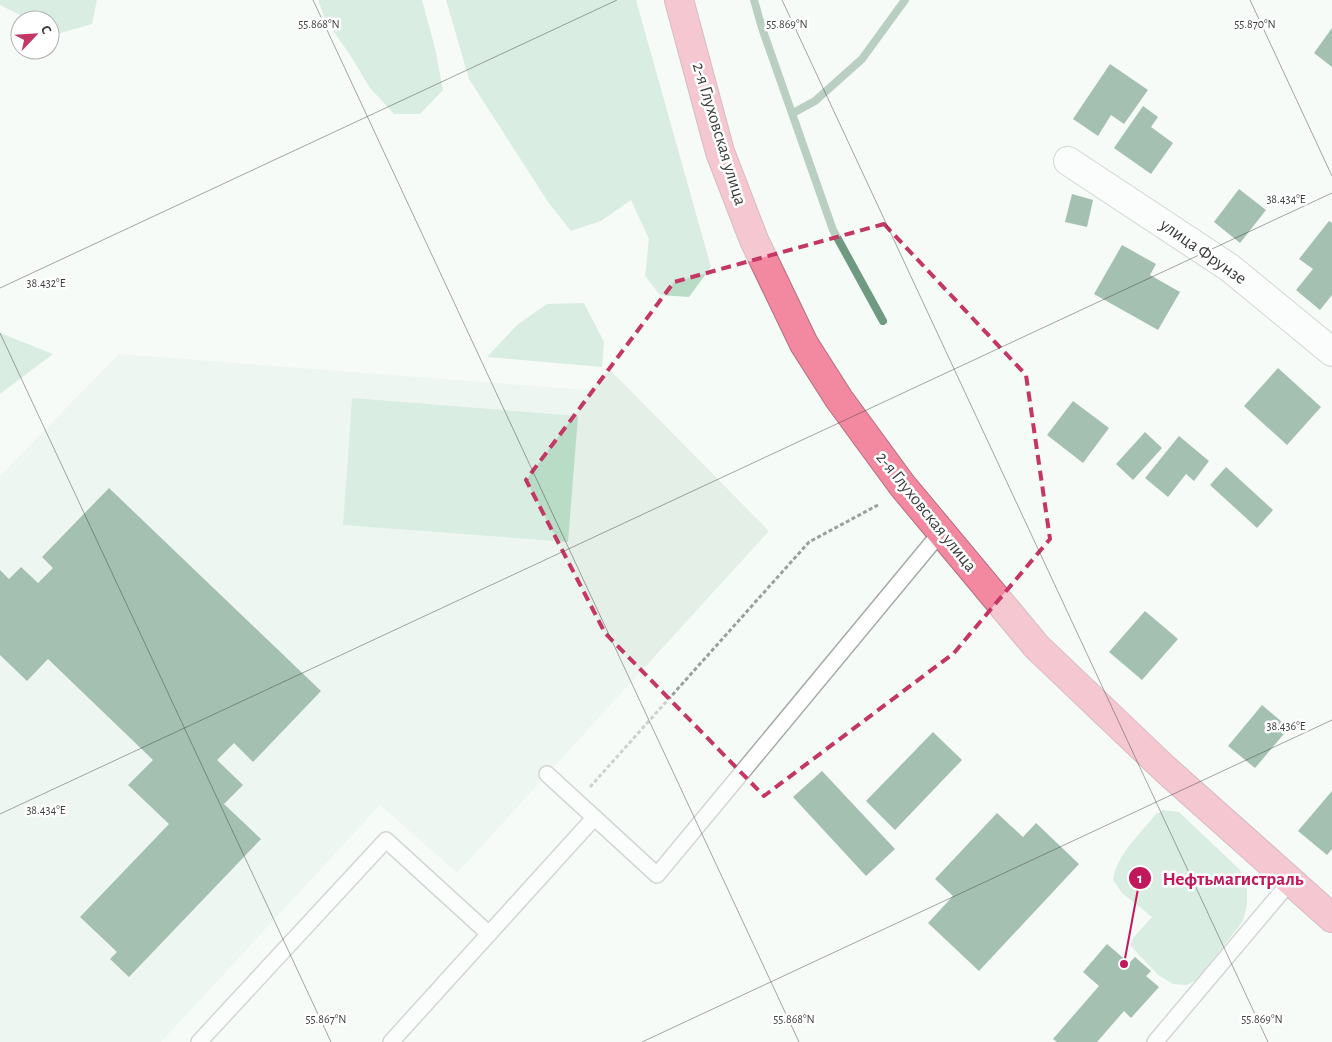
<svg xmlns="http://www.w3.org/2000/svg" width="1332" height="1042" font-family="'Alegreya Sans',sans-serif">
<style>
.built{fill:#e4efe8}
.green{fill:#b9dcc7}
.lines{fill:none;stroke-linecap:round;stroke-linejoin:round}
.stream{stroke:#6f9981;stroke-width:8}
.building{fill:#40795b}
.lane-casing{stroke:#a6aba8;stroke-width:18}
.street-casing{stroke:#a6aba8;stroke-width:30}
.highway-casing{stroke:#b36e7e;stroke-width:30}
.path{stroke:#9ca09d;stroke-width:3;stroke-dasharray:4 2.5;stroke-linecap:butt}
.lane{stroke:#fff;stroke-width:15}
.street{stroke:#fff;stroke-width:28}
.highway{stroke:#f388a1;stroke-width:28}
.marked{fill:none;stroke:#c43764;stroke-width:4;stroke-dasharray:10 6;stroke-linejoin:round}
.ticks{fill:none;stroke:#3b3d3c;stroke-width:1;stroke-opacity:0.45}
.labels{text-anchor:middle;dominant-baseline:central;stroke-width:5;stroke-linejoin:round;paint-order:stroke}
.street-label{font-size:18px;fill:#3b3d3c;stroke:#fff}
.ticks-label{font-size:12px;text-anchor:middle;fill:#3b3d3c;stroke:#fff;stroke-width:5;stroke-linejoin:round;paint-order:stroke}
.leader{fill:none;stroke:#c2185b;stroke-width:2}
.callout-dot{fill:#c2185b;stroke:#fff;stroke-width:2}
.mark-label{font-size:15px;text-anchor:middle;font-weight:bold;fill:#fff}
.callout-label{font-size:19px;text-anchor:middle;font-weight:bold;fill:#c2185b;stroke:#fff;stroke-width:5;stroke-linejoin:round;paint-order:stroke}
</style>
<rect width="100%" height="100%" fill="#f5fbf7"/>
<path class="built" d="M119 354 587 390 610 370 769 531 457 873 380 805 161 1042H0V476Z"/>
<g class="green">
<path d="M0 0H97L92 24 57 34 50 30V20H30L0 5Z"/>
<path d="M318 0H422L435 48 443 90 420 114H394L370 88 350 55 325 19Z"/>
<path d="M446 0H636L711 267 689 297 660 295 645 276 649 239 631 200 601 221 571 231 548 202 469 79Z"/>
<path d="M584 303 604 342 602 367 487 357 517 325 547 304Z"/>
<path d="M0 333 53 354 0 394Z"/>
<path d="M352 398 578 416 568 542 343 525Z"/>
<path d="M1163 810 1179 812 1240 870 1247 886V905L1243 921 1198 979 1187 985 1173 984 1158 975 1130 945 1133 938 1152 917 1122 893 1113 880C1116 855 1141 833 1156 814Z"/>
</g>
<g class="lines">
<g class="stream">
<path d="M754 0 762 28 833 230 883 321"/>
<path d="M793 113 815 101 862 59 905 0"/>
</g>
</g>
<g class="building">
<path d="M1332 28V67L1314 53Z"/>
<path d="M1110 64 1148 90 1124 124 1111 115 1098 136 1073 119Z"/>
<path d="M1143 106 1158 117 1151 127 1173 143 1151 174 1114 148Z"/>
<path d="M1239 189 1266 210 1240 243 1214 222Z"/>
<path d="M1072 194 1093 200 1087 227 1065 222Z"/>
<path d="M1329 221 1332 223V295L1320 310 1296 290 1313 269 1299 259Z"/>
<path d="M1122 245 1156 264 1150 275 1180 292 1158 330 1094 294Z"/>
<path d="M1278 368 1321 407 1287 445 1244 406Z"/>
<path d="M1073 401 1109 428 1083 463 1047 435Z"/>
<path d="M1145 432 1162 448 1133 480 1116 464Z"/>
<path d="M1179 436 1209 461 1194 481 1186 474 1168 497 1145 478Z"/>
<path d="M1226 467 1273 510 1257 528 1210 485Z"/>
<path d="M109 488 321 691 253 762 234 743 217 760 243 785 224 804 261 839 129 977 110 959 117 952 80 917 169 824 128 785 153 760 48 659 27 681 0 655V570L9 579 21 567 38 583 53 568 42 557Z"/>
<path d="M1145 611 1178 639 1142 680 1109 652Z"/>
<path d="M1262 705 1289 728 1255 768 1228 746Z"/>
<path d="M933 732 962 760 895 830 866 801Z"/>
<path d="M822 771 895 849 866 876 793 797Z"/>
<path d="M1332 791V849L1327 855 1298 831Z"/>
<path d="M997 813 1023 837 1036 823 1079 864 979 971 928 923 953 896 935 879Z"/>
<path d="M1107 944 1129 963 1135 957 1151 971 1146 976 1159 987 1131 1018 1124 1011 1097 1042H1057L1053 1039 1099 986 1083 972Z"/>
</g>
<g class="lines">
<g class="lane-casing">
<g id="lane">
<path d="M547 774 657 875 941 532"/>
<path d="M199 1042 386 840 489 934"/>
<path d="M391 1042 594 818"/>
<path d="M1155 1042 1290 882"/>
</g>
</g>
<g class="street-casing">
<path id="street" d="M1068 161 1230 268 1332 352"/>
</g>
<g class="highway-casing">
<path id="highway" d="M679 0 720 152 754 240 804 344 839 399 902 485 1037 647 1165 769 1332 918"/>
</g>
<path class="path" d="M590 787 809 542 878 505"/>
<use href="#lane" class="lane"/>
<use href="#street" class="street"/>
<use href="#highway" class="highway"/>
</g>
<path d="M0 0H1332V1042H0ZM884 224 1026 375 1050 539 954 653 764 796 605 633 526 480 674 282Z" fill="#f5fbf7" fill-opacity=".55" fill-rule="evenodd"/>
<path class="marked" d="M884 224 1026 375 1050 539 954 653 764 796 605 633 526 480 674 282Z"/>
<path class="ticks" d="M313 0 799 1042M782 0 1268 1042M1250 0 1332 176M0 288 617 0M0 333 331 1042M0 814 1332 193M642 1042 1332 720"/>
<g class="labels">
<g class="street-label">
<text transform="translate(719 134) rotate(73)">2-я Глуховская улица</text>
<text transform="translate(1203 252) rotate(35)">улица Фрунзе</text>
<text transform="translate(926 512) rotate(51)">2-я Глуховская улица</text>
</g>
</g>
<g class="ticks-label">
<text x="319" y="28">55.868°N</text>
<text x="787" y="28">55.869°N</text>
<text x="1255" y="28">55.870°N</text>
<text x="1286" y="203">38.434°E</text>
<text x="46" y="287">38.432°E</text>
<text x="1286" y="730">38.436°E</text>
<text x="46" y="814">38.434°E</text>
<text x="326" y="1023">55.867°N</text>
<text x="794" y="1023">55.868°N</text>
<text x="1262" y="1023">55.869°N</text>
</g>
<path class="leader" d="M1124 964L1140 878"/>
<g class="callout-dot">
<circle cx="1124" cy="964" r="5"/>
<circle cx="1140" cy="878" r="12"/>
</g>
<g class="mark-label">
<text x="1140" y="883">1</text>
</g>
<g class="callout-label">
<text x="1233" y="885">Нефтьмагистраль</text>
</g>
<g transform="translate(35 35) rotate(65)"><circle r="24" fill="#ffffff" stroke="#b1b1b1"/>
<path d="M0-4L9 19L0 12L-9 19Z" fill="#c43764"/>
<text y="-8" font-size="14" font-weight="bold" text-anchor="middle" fill="#3b3d3c">С</text>
</g>
</svg>
